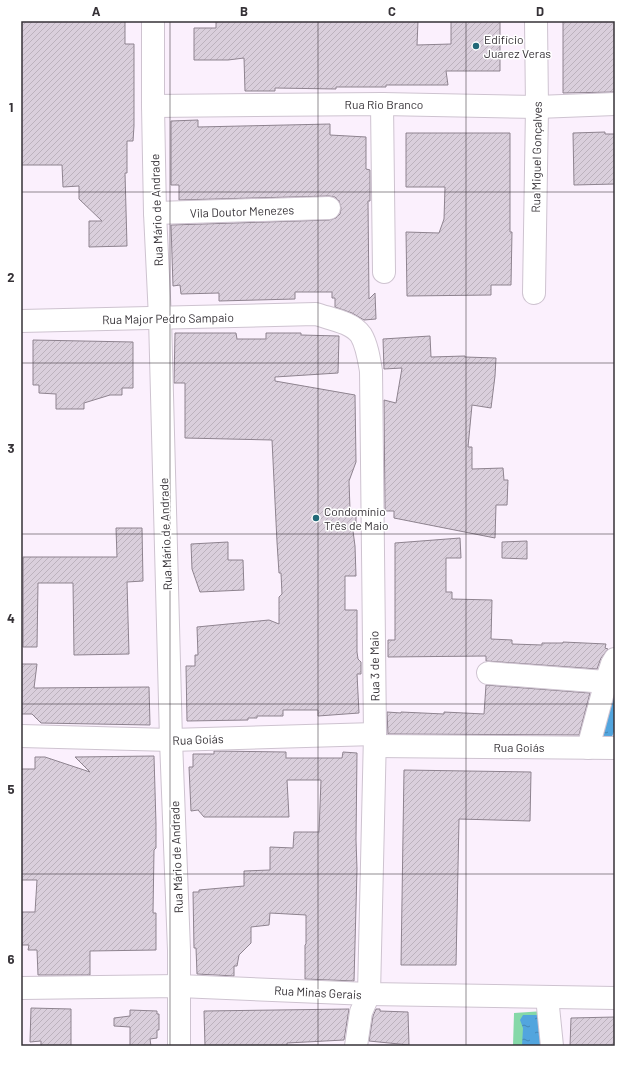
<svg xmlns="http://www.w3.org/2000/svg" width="636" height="1067" font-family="Barlow,sans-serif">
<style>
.green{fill:#85d8a8}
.water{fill:url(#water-ripples)}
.building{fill:url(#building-hatch);stroke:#8e838f}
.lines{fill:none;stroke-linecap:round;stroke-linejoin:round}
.minor-casing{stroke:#cec3d0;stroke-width:24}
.minor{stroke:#fff;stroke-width:22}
.grid{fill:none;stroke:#363237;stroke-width:1;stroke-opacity:0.55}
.poi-dot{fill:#226978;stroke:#fff;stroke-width:1.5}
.labels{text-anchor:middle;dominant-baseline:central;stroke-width:3;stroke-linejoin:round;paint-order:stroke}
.poi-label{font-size:12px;fill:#363237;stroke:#fff;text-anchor:start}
.street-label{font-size:12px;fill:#363237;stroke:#fff}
.neatline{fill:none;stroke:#363237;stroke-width:1.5}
.grid-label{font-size:13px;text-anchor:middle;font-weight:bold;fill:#363237}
</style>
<defs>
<pattern id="water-ripples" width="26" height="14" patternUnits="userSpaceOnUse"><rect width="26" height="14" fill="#52a5de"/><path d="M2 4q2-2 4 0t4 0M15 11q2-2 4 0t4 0" fill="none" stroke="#4587b5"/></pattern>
<pattern id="building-hatch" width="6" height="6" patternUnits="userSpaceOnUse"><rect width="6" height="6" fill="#dacfdc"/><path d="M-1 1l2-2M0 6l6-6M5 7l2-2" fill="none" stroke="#bcb2bd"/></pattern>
</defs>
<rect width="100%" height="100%" fill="#fbf0fd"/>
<path class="green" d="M559 1010 560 1046H513L514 1013Z"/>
<g class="water">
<path d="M615 669V729L610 742 592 740Z"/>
<path d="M523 1015H542L541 1046H522L523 1028 520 1020Z"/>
</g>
<g class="building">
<path d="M21 21H125V44H134V126L133 141H127V173H125L127 246 89 247V221H102L79 199V186L63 187 62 165H21Z"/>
<path d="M216 21H418L417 45 451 44V21H500V71H446L448 85H386V87H336V89L275 88V91H245L244 58 228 60H194V28H216Z"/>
<path d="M563 21H615V92L563 93Z"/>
<path d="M198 120V127L330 124V135L366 137V169L370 170V201H368L369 299 375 293 376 319 364 320 352 313 335 307V298H332V292H295V299L219 301V293L181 294 180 285 173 286 171 225 329 220 336 218 340 214 341 208 339 201 335 197 329 196 179 200V185H171V121Z"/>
<path d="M605 132V134H615V184L574 185 573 133Z"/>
<path d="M406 133H510V232H512L511 285H491V295L407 296 406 232 439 233 444 219 445 187H406Z"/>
<path d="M175 333H236L237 339H266V333H301V335L339 336 338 373 275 377V381L355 395 356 462 349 481 350 510H356V524L353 531 355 546 356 576H345V610H357V652L358 659 361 662V674H357L359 713 318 716V710H283V716H257V718H248V720L187 721 186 666H195V655H198L197 627 269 620 279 624V597L282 594 281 573H279L277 542 272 440 185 438V383H174Z"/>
<path d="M430 336 431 357 465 356V357L496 358 495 376 491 408 472 405 468 447H472V469L503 468 504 480H508L507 505H496L495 538 394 518V511H385L384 400 396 403 402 368 384 369 383 339Z"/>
<path d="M33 340 133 342V388H122V395H110L84 403V409H56V394L39 393V385H33Z"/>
<path d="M116 528H142L143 581 127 582 129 654 74 655 73 583H38L37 647H23V557H117Z"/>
<path d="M460 538 461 558H446V592H452V599L492 600 491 639 512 640V644L542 645V643H563V642L606 644 605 648 608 649 601 658 597 669 486 661V656L388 657V640H395V543Z"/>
<path d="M527 541V559L502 558V542Z"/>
<path d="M228 542V560H243L244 590 200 592 192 569 191 544Z"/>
<path d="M21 664H37L34 688 149 687 150 725 41 723 32 714H21Z"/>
<path d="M486 685 590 693 579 735 388 734 387 712 401 713V712L444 714V712L484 714Z"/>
<path d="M214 751 286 752V758H342L343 752 357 753 356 840 357 869 354 981 305 979V945L306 944V915L270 913 269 925 251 927V943L239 955 237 966H234V976L197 974 196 948H194L193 892H199V890L244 886V871L270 870V847L293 848 294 832H319L321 780H287L289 817H204L198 810 191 811 189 767H193V754H214Z"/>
<path d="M154 756 156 824V848L154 850 153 913H156V950L90 951V975H38L37 950H28L29 945H21L22 912H35L37 880H21V769H35V757H45L90 772 75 757Z"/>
<path d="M404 770 531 772 530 821 459 819 456 965H401Z"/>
<path d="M31 1008 71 1009V1046H41V1041L30 1042Z"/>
<path d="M349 1009 344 1040 287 1043V1046H205L204 1011Z"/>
<path d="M376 1009H380V1011L408 1012 409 1045 369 1041 373 1016Z"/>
<path d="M130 1010 157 1011V1014H159V1030H157V1038L150 1039 151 1046H130V1027L114 1026V1018L130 1016Z"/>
<path d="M615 1017V1046H570L571 1018Z"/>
</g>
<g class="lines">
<g class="minor-casing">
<g id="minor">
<path d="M153 21V106L155 213 160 318 171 740 179 950V1046"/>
<path d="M382 104 384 272"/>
<path d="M153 106 382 104 537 107 615 104"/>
<path d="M155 213 329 208"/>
<path d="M534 293 537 107 536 21"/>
<path d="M21 321 316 314C330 319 352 322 361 335 367 345 369 359 371 371L375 734 369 994 361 1012 356 1046"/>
<path d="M488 673 606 682"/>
<path d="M21 736 171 740 375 734"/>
<path d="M375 746 615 748"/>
<path d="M588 748 605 685 612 664 615 659"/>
<path d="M21 988 179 986 369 994 615 998"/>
<path d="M547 997 552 1046"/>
</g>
</g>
<use href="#minor" class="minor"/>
</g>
<path class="grid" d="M170 21V1046M318 21V1046M466 21V1046M21 192H615M21 363H615M21 534H615M21 704H615M21 874H615"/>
<g class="poi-dot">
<circle cx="476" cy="46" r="4"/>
<circle cx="316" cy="518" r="4"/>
</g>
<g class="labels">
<g class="poi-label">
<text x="484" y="39">Edifício<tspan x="484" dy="14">Juarez Veras</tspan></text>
<text x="324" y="511">Condomínio<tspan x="324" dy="14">Três de Maio</tspan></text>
</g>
<g class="street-label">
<text x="384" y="104">Rua Rio Branco</text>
<text transform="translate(536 157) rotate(-89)">Rua Miguel Gonçalves</text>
<text transform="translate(156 210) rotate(-92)">Rua Mário de Andrade</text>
<text transform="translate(242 211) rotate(-2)">Vila Doutor Menezes</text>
<text transform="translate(168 318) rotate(-1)">Rua Major Pedro Sampaio</text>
<text transform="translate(165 534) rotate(-92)">Rua Mário de Andrade</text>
<text transform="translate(374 666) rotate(-91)">Rua 3 de Maio</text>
<text transform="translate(198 739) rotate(-2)">Rua Goiás</text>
<text x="519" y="747">Rua Goiás</text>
<text transform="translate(176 857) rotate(-92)">Rua Mário de Andrade</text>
<text transform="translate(318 992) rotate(3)">Rua Minas Gerais</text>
</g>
</g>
<rect width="636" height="1067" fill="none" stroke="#ffffff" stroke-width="44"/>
<rect x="22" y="22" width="592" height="1023" class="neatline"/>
<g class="grid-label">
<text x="96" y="16">A</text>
<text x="244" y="16">B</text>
<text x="392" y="16">C</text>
<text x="540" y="16">D</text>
<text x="11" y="112">1</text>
<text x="11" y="282">2</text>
<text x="11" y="453">3</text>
<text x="11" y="623">4</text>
<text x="11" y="794">5</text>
<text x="11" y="964">6</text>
</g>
</svg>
